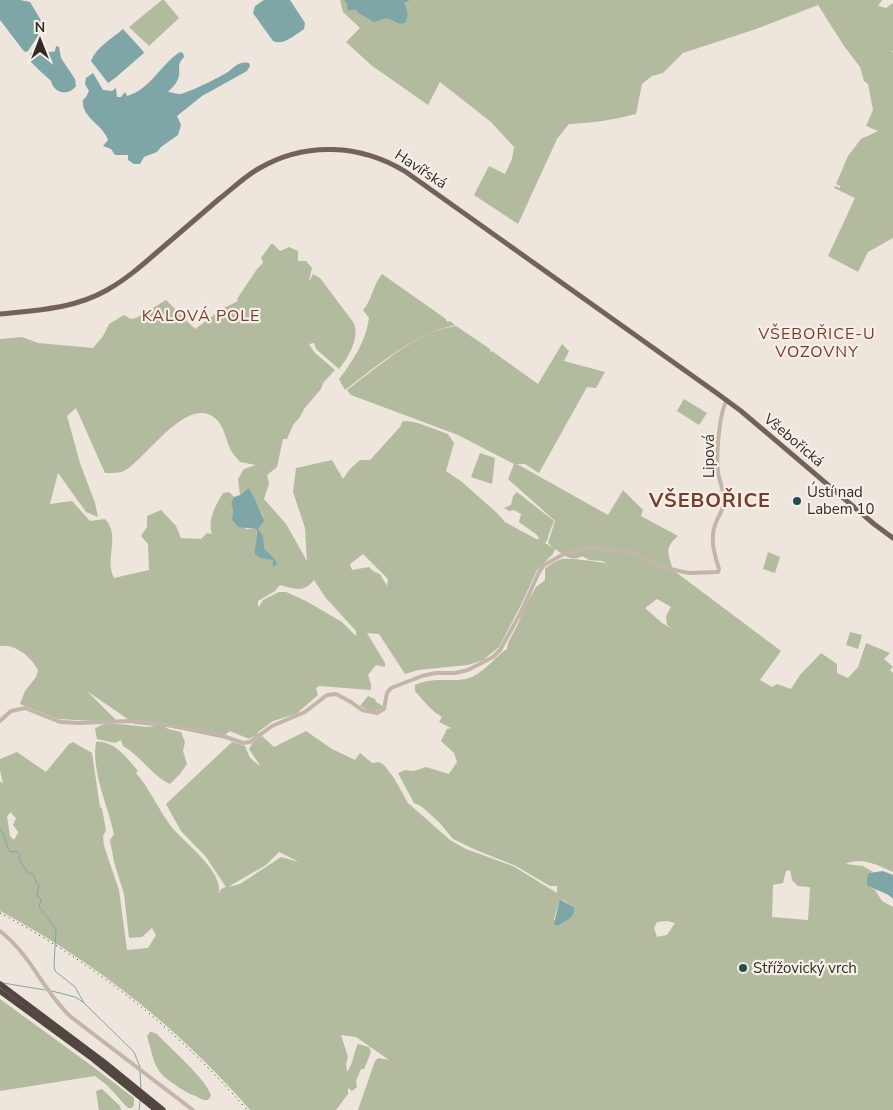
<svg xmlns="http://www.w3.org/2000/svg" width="893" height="1110" font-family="'Nunito Sans',sans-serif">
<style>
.green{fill:#b2bb9e;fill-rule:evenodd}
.water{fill:#7fa6a7}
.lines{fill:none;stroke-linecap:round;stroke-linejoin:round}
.stream{stroke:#7fa6a7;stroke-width:1}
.tertiary{stroke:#c4b5a9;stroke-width:4}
.primary{stroke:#73625b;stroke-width:5}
.motorway{stroke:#524640;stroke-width:5.5}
.rail{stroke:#332b28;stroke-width:1;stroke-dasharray:1 4;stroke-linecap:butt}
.poi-dot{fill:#234d4e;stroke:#f6efe7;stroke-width:2}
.labels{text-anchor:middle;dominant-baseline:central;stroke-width:4.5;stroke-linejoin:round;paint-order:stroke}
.street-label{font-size:15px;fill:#332b28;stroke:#f6efe7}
.poi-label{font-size:15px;fill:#332b28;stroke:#f6efe7;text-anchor:start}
.neighbourhood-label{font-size:16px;letter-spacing:1px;fill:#773c2c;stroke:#f6efe7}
.district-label{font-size:20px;font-weight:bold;letter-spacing:1px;fill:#773c2c;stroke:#f6efe7}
</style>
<rect width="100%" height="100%" fill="#eee5dc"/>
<g class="green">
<path d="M162 0H164L179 18 149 46 129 27Z"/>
<path d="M340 0H882L878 6 886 8 893 3V51H892L893 53V238L868 252 858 272 828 256 855 198 834 188 835 186 840 188V186L836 184 848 156 861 139 878 131 866 126 873 110 868 84 864 81 860 67 844 46 818 5 756 29 683 53 663 73 652 76 642 84 636 114C613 120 592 123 569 124L557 139 518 224 474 195 489 166 505 174 512 159 514 147 491 122 440 82 428 105 371 65 346 42 360 28 343 12Z"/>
<path d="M271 244H273L280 251 289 247 298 251V261H306L312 268 309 280H310L313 274 320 278 353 322C361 336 348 358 339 369L316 349 314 343 309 344 314 352 335 370 323 383 321 389 304 409 300 417 293 425 287 439H283L277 467 267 475 269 484 264 499 286 524 307 561 305 528 293 492 296 468 332 460 343 479 350 469 360 460H370L400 427 403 421C418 421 433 429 448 434L454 443 446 471 462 482 497 513 505 522 536 539H539L537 535 519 522 521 514 514 510 509 511 504 508 511 505 513 496 517 492 554 521 548 536V539L545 543 553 548 548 543 555 521 508 479 514 464 458 435 351 395 347 390C377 368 418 330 456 326L490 349V352L492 351 538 384 562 344 569 351 564 361 605 372 596 388 587 387 539 473 525 464H517L608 515 623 490 643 510 641 516 678 536C664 548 668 553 673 570L781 651 760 680 772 687 777 684 791 689 800 675 821 653 837 664V673L848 678 858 667 866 643 890 653 884 659 893 667 890 670 893 673V872C879 866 861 856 846 864L863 866 873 872 869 873 870 887 875 890 882 901 893 907V1110H358L375 1061 378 1058 389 1060 356 1037 341 1035 348 1057 346 1064 347 1072C354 1063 353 1053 358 1044L369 1047 371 1052 364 1069H361L356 1081 357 1087 352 1091 348 1088V1094L336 1110H250C179 1028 95 962 0 911V781L3 784 0 770V759L17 752 46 772 69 744 73 742 92 753 100 807 102 809 106 830 103 836 104 846 119 890 127 950 148 948 156 935 152 928 142 937 129 938 124 894 114 862 110 840 114 834C108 806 91 771 96 742 114 740 128 759 138 771L136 773C149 788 157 806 168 822 181 842 223 868 219 894L221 889 226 887 206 857 181 831 166 804 232 742 245 746 250 758 261 767 249 749 253 742 262 736 274 747 306 731 332 749 355 760 360 753 372 763 379 762 384 765 394 778 408 803 450 840 466 849 513 866 557 893V886H550L516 866 476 850 453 839 439 822 421 806 414 803 398 773 405 770 414 771 426 767 449 774 457 762 454 753 441 741 447 729 451 728 439 722 442 717C430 710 424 701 415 691V685C434 677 448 682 466 679 483 675 493 658 507 649L508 643 518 624 526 604 536 587 545 580V569C549 565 556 561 562 559 569 558 602 562 608 564L602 561 589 560 582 556C571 563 563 554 555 549L553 554 537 570 520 607 499 647 483 660 468 665 418 670 405 674 379 634 367 633 385 663V667L376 665 368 675 371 684V690L319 686 316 688 318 695 296 714 273 721 258 732 257 735 249 739 230 731 221 738 164 726 168 729 181 732 185 742 183 751 187 764 180 774 170 784C152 776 141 756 123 746L121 740 115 743 97 739 95 729C107 717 141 730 155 726L135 724 87 691 116 720 95 721 58 719 20 704 25 691 36 677 38 670C31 657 16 644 0 646V339L22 337 38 343 93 348 103 336 109 324 124 315 131 319 136 318 166 300 195 329 222 309 238 301 237 299 257 269 262 264 263 262 261 258ZM76 408 105 473C111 473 119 473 124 471 147 458 188 393 216 419 224 427 225 436 229 446 231 452 236 457 240 462L256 465 244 469 238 479 240 495 245 489C250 493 263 512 263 517 263 522 260 525 258 528L264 548 272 556 276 563V567H274L273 559 260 558 256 529H246L232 520 234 497 229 492 223 493C216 505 207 520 212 534L207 533 201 539 181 538 176 526 161 510 147 516V527L141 536 148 544 149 570 114 578C104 560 121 535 105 519L90 521 72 501 50 504 58 473 86 512 98 517 95 503 80 463 67 416ZM363 554 388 579 387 586 380 574 373 571 369 567 352 570 350 564ZM314 580 325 597 356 631V636L342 622 306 601 286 592H279L263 600 259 607 258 606V601L275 591 280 585C295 589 304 593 314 580ZM657 599 671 607 666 616 667 625 676 631 662 623 645 608ZM13 810 11 813 16 818 13 825 18 832 19 831 14 840 10 836 7 816ZM279 852 299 862 281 857 240 884 228 887 266 865ZM790 870 792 880 798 886 809 887 810 888 808 920 772 917 773 885 783 883 786 871ZM563 900 574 907C572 917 567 923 557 926L554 919 559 902ZM667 921 675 923 667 935 657 937 654 928 657 922Z"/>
<path d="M382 274 446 319 447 322 450 321 455 325C414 334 378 365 345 390L339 379C353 361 366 341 369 318L363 310C372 300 373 285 382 274Z"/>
<path d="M684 399 707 413 699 425 677 411Z"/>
<path d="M480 453 495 458 492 484 471 477Z"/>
<path d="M768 552 780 557 775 573 763 569Z"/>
<path d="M850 632 862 635 858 649 846 645Z"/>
<path d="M368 696 375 699 376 702 383 706 382 708C374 713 368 710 360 706Z"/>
<path d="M0 999 92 1066 134 1098V1105L132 1108H128L125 1105 108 1086 95 1076 0 1091Z"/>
<path d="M150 1032H152L157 1034C168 1046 209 1082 211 1096L208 1100C202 1101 199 1097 193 1095 189 1094 187 1092 183 1090 154 1072 156 1068 147 1036Z"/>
<path d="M102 1089 120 1106 121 1110H99L96 1091Z"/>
</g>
<g class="water">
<path d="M0 0H20L30 2 42 22V30L28 51 25 52 23 50 0 20Z"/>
<path d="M264 0H290L305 23 304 29C295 35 283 46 273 41L253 13 255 6Z"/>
<path d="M344 0H410L404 3C407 10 409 14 406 22 398 27 395 20 387 18L374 22 360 14 355 9 348 11 347 3Z"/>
<path d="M123 29 143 51 144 53 115 78 108 83 91 61C97 46 112 39 123 29Z"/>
<path d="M37 46H40C44 50 49 54 55 51L56 46 59 47 61 58 75 79 76 86C70 94 59 95 53 86 50 81 53 82 49 79 43 74 37 68 31 62L30 54Z"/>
<path d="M180 52 183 53 184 57C175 66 182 70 178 79 176 85 171 88 168 92 171 92 176 94 180 94 188 93 220 77 228 72 235 67 239 61 249 63L250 66 247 71 202 96 177 116 181 125 178 135 161 147 157 152 144 157 140 164H134L128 160V155H115L111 149 103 146 108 140C103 124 81 118 83 100L86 97 89 91 85 84 86 78 93 73 103 90 112 91 116 88 117 97H121L125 92 127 96C151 89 160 65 180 52Z"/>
<path d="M246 489H249C252 493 263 515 264 521L258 529 263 536 264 548 272 556 277 563 275 567H273V560L260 558 255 554C254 545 259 537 256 529L238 527 232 520 233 508 231 504 234 497 240 495Z"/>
<path d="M883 871 893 875V899C886 891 875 891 867 885V878L869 873Z"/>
<path d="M561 900 574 907C576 916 565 923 557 926L554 924 559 902Z"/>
</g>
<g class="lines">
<g class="stream">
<path d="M0 829C6 837 5 845 10 852L17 851 20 855 19 859 28 873 33 874 36 882 39 885 37 895 41 900 39 906 56 930 54 965 55 971 75 987 84 1003"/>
<path d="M3 983 45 990"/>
<path d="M52 991 75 997 83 1002 134 1052 140 1067"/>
<path d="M140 1071 141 1089"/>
<path d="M139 1110 140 1101"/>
</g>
<g class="tertiary">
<path d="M0 721 11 711 25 708 60 722 79 723 130 721 161 724 217 734 243 743 250 742 272 726 305 712 327 695 336 694 351 702 362 710 377 713 384 709 387 693 391 688 422 676 436 673H455L468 670 493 657 500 650 520 614 539 572 544 565 564 554 588 548 624 551 631 552 658 565 670 569 689 573 718 572 719 569C714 553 709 537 717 520 720 513 725 507 724 499 724 490 719 481 718 472 716 456 719 413 727 400"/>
<path d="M0 931C33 957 42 990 71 1017L193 1110"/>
</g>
<path class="primary" d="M0 314C37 310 74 309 107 290 125 280 140 267 155 254 177 235 198 217 219 199 232 189 244 177 258 169 305 141 361 144 406 172L718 394 741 411 874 524 893 538"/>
<g class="motorway">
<path d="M0 984 104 1062 163 1110"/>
<path d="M0 991 93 1059 156 1110"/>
</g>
<path class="rail" d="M0 913C94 963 178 1030 247 1110"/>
</g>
<g class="poi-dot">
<circle cx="797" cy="501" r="5"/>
<circle cx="743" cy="968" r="5"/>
</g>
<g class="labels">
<g class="street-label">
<text transform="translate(421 169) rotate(33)">Havířská</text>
<text transform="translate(794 440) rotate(40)">Všebořická</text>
<text transform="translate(709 456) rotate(-90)">Lipová</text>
</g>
<g class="poi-label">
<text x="807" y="492">Ústí nad<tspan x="807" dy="17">Labem 10</tspan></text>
<text x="753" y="968">Střížovický vrch</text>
</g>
<g class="neighbourhood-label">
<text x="201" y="316">KALOVÁ POLE</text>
<text x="817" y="334">VŠEBOŘICE-U<tspan x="817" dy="18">VOZOVNY</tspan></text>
</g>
<g class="district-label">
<text x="710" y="500">VŠEBOŘICE</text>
</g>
</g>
<g transform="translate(40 40)" stroke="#f6efe7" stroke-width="4" paint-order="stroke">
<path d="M0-4L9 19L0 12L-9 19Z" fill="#332b28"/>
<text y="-8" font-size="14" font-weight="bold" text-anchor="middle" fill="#332b28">N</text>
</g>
</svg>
